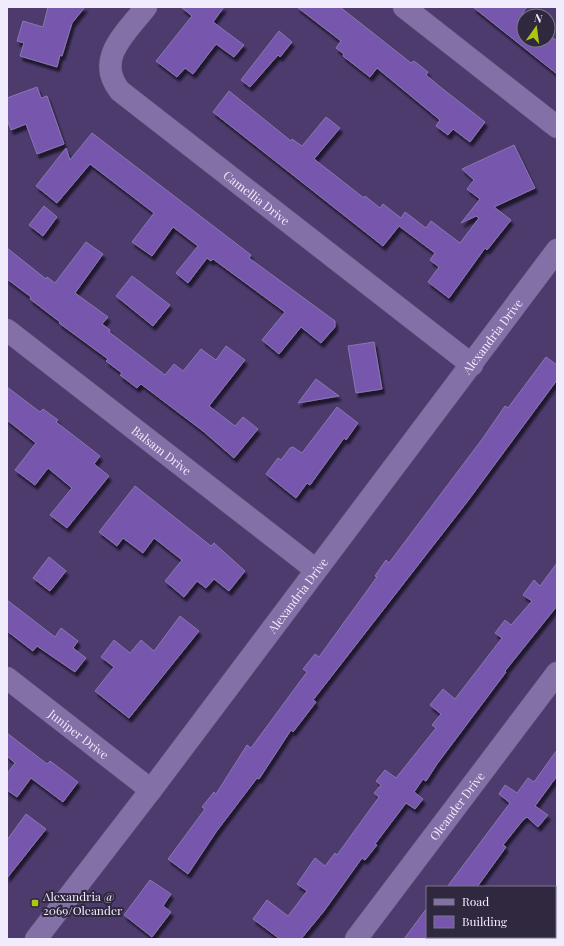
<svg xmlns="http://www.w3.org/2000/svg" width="564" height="946" font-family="'Playfair Display',serif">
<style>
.building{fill:#7757ad;stroke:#8a77b0;filter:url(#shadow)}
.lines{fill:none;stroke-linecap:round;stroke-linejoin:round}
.minor-casing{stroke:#64557e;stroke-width:23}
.minor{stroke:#8270a7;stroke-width:22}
.poi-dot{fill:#acc611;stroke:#2f283f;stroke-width:1.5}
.labels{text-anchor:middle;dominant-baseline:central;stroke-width:4;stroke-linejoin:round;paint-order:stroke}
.street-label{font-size:12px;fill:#f1ebfe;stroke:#2f283f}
.poi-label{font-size:12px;fill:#f1ebfe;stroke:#2f283f;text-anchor:start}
</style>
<defs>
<filter id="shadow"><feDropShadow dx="2.5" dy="4.5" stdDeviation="1" flood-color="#0009"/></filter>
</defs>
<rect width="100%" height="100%" fill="#4d3b6e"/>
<g class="building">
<path d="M48 7H85L72 23 62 56 60 55 57 67 20 56 24 43 17 41 23 21 43 27Z"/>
<path d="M181 7H224L213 22 244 45 234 57 216 44 193 74 185 68 177 77 156 61 192 16Z"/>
<path d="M297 7H340L411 63 414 61 428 72 426 75 439 86 485 122 470 142 453 129 448 135 436 126 440 120 377 68 370 77 343 56 344 54 336 48 341 41Z"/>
<path d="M473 7H527L522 14 525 16 524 40H548V34L557 41V74Z"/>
<path d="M279 31 292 42 280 57 278 55 250 87 241 80Z"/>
<path d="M37 87 41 98 47 96 64 144 37 154 26 124 11 130 7 119V98Z"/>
<path d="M229 91 291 141 292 139 302 146 326 117 340 128 314 159 364 198 365 196 380 208 383 204 401 218 405 212 426 228 431 221 460 243 479 218 476 216 461 223 480 199 467 189 474 180 462 169 514 145 535 188 494 207 511 220 487 250 485 248 449 298 428 282 439 267 430 260 435 253 399 226 383 246 213 112Z"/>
<path d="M92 133 251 255 249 258 335 321V327L321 343 301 327 279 354 262 340 285 312 213 259 211 261 207 258 188 283 176 273 198 246 173 227 152 256 132 242 154 213 90 164 57 203 36 186 66 148 70 160Z"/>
<path d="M44 206 57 217 43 236 29 225Z"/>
<path d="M86 242 103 254 75 293 108 317 102 324 110 330 109 332 165 375 174 364 183 371 201 349 216 360 226 346 245 360 209 406 235 426 243 417 258 429 234 458 203 431 141 384 137 388 120 375 122 373 106 361 108 359 59 323 60 322 30 299 31 297 7 279V248L46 279 47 277 55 283Z"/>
<path d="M132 276 170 305 153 326 116 296Z"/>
<path d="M374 342 382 389 356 393 348 346Z"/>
<path d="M546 357 557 365V380L467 502 313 700 316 702 293 732 291 730 259 779 257 778 216 832 188 874 168 859 205 809 202 807 214 792 216 794 247 745 251 748 307 672 303 669 315 654 319 657 377 577 375 576 386 560 389 563 483 438 505 406 508 408Z"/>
<path d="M316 379 339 396 298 403Z"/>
<path d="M7 387 40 412 43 409 58 420 56 422 100 456 94 464 109 476 67 528 50 515 72 488 48 468 35 485 15 470 36 443 7 420Z"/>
<path d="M337 407 358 423 346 440 344 438 310 485 307 483 296 498 266 474 278 458 281 460 290 448 293 447 302 453Z"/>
<path d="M135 486 211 546 214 543 245 571 229 591 214 579 206 588 197 581 184 597 165 581 182 560 154 538 143 553 123 538 117 546 99 532Z"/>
<path d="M49 557 66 571 50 591 33 578Z"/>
<path d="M557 563V606L505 671 506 672 437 764 426 781 423 779 414 792 423 799 415 809 406 803 375 844 377 845 365 860 362 858 324 911 301 939H280L253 919 267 900 288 916 307 891 297 884 315 858 325 866 335 853 337 855 379 797 374 793 381 785 376 781 385 770 396 778 436 728 432 725 441 714 430 705 443 689 455 699 502 638 495 633 505 620 511 625 532 601 523 595 534 580 540 586Z"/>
<path d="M7 600 55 637 61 628 78 641 73 648 86 658 75 672 37 646 33 651 7 631Z"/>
<path d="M180 616 199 631 129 718 95 691 114 667 101 657 114 640 130 653 141 640 154 651Z"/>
<path d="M7 733 47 764 50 761 78 782 63 802 31 778 17 797 7 790V774L15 763 7 756Z"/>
<path d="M557 750V776L535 806 548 815 538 827 527 817 523 820 503 845 506 847 477 887H447L510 803 499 794 505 785 517 793 528 778 534 782Z"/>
<path d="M26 814 46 829 7 878V840Z"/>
<path d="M150 880 171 894 163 906 171 912 152 937 124 915Z"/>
<path d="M427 908V939H404Z"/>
</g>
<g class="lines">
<g class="minor-casing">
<g id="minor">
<path id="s1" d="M146 7C126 33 94 59 120 91L472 365"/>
<path d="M404 7 557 127"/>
<path id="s2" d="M7 330 316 570"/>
<path id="s3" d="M7 678 151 790"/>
<path id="s4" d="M36 939 151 790 557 250"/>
<path id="s5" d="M356 939 557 673"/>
</g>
</g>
<use href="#minor" class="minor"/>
</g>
<rect class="poi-dot" x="31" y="899" width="8" height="8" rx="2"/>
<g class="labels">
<g class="street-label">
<text stroke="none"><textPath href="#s1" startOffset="271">Camellia Drive</textPath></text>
<text stroke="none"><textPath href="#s4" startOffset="756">Alexandria Drive</textPath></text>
<text stroke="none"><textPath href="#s2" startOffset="196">Balsam Drive</textPath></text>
<text stroke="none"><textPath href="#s4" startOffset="432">Alexandria Drive</textPath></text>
<text stroke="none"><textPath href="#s3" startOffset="91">Juniper Drive</textPath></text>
<text stroke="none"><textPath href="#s5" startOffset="167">Oleander Drive</textPath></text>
</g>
<g class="poi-label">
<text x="43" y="896">Alexandria @<tspan x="43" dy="14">2069/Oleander</tspan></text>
</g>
</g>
<rect width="564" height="946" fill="none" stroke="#f1ebfe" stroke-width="16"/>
<rect x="426" y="886" width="130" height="52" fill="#2f283f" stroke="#7d768b"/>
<rect x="434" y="899" width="20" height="6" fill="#8270a7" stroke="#7d768b"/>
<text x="462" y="906" font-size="12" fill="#f1ebfe">Road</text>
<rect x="434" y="916" width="20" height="12" fill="#7757ad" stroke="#7d768b"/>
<text x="462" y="926" font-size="12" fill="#f1ebfe">Building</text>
<g transform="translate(536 28) rotate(14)"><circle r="19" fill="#2f283f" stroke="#7d768b"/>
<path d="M0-3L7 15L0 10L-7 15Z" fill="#acc611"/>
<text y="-6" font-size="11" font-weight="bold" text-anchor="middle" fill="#f1ebfe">N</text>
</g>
</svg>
